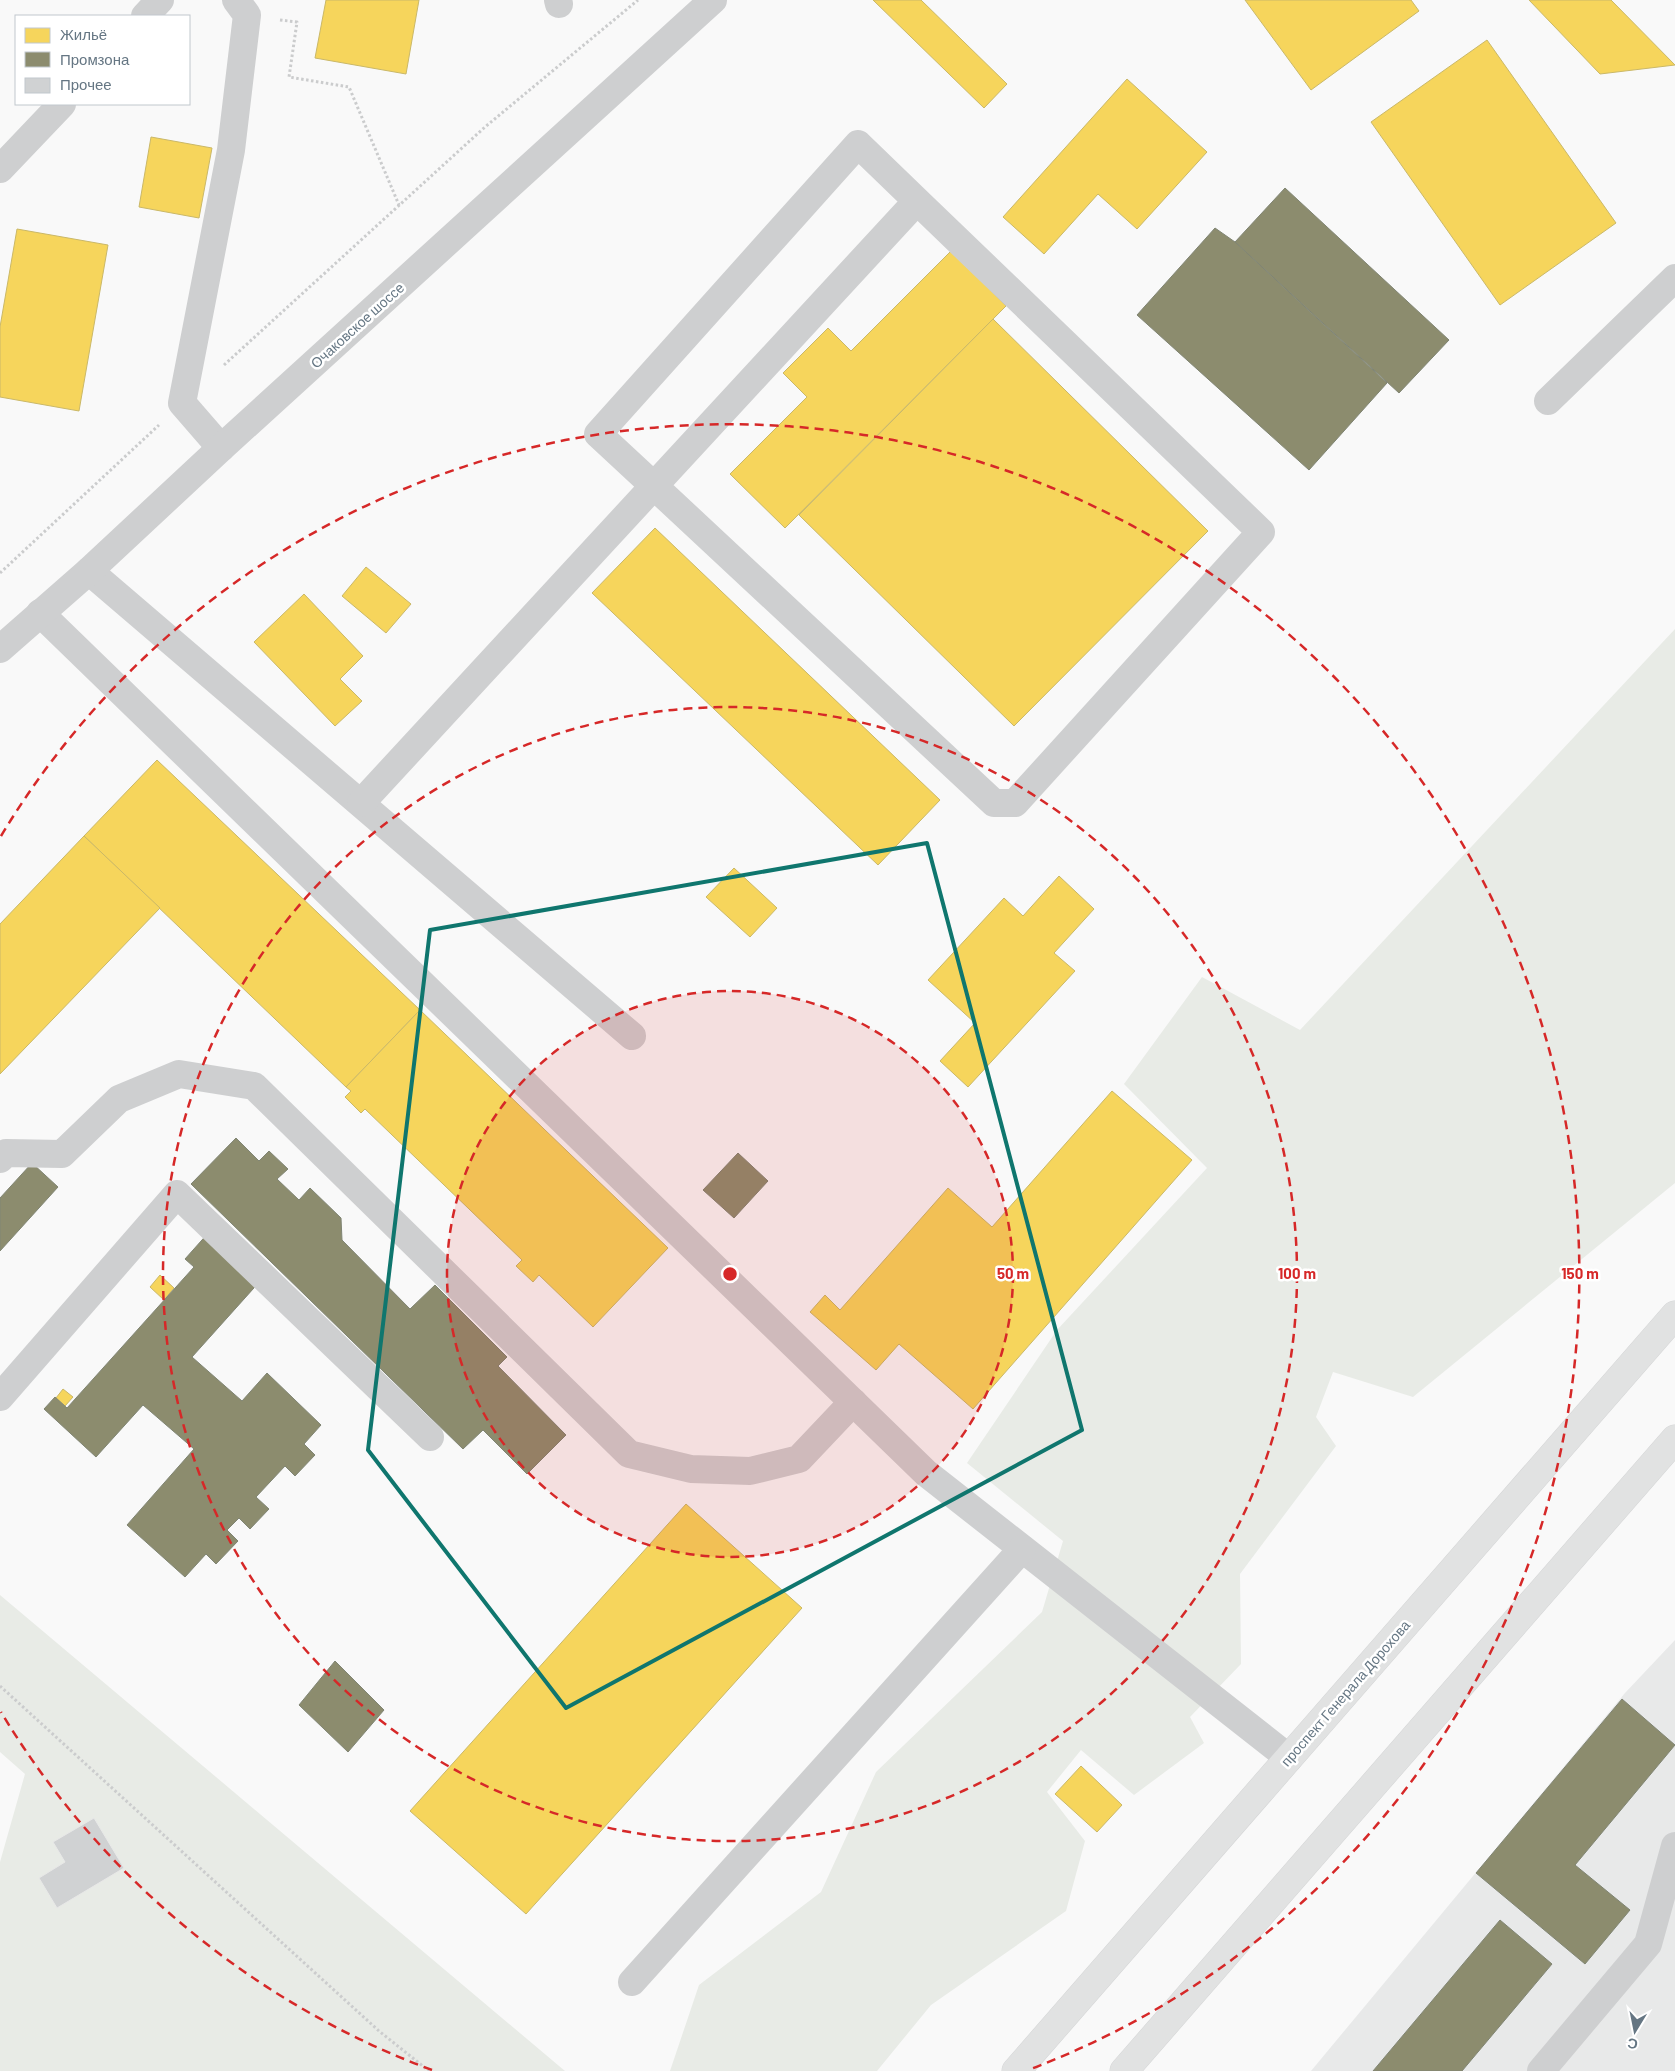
<svg xmlns="http://www.w3.org/2000/svg" width="1675" height="2071" font-family="Barlow,sans-serif">
  <rect width="100%" height="100%" fill="#f9f9f9"/>
  <path fill="#e8e9e9" d="M1675 1640V2071H1311L1625 1693Z"/>
  <g fill="#e8ebe6">
    <path d="M1675 629V1183L1413 1397 1333 1372 1316 1417 1336 1446 1240 1574 1241 1664 1190 1717 1204 1743 1134 1795 1081 1750 1047 1792 1085 1841 1066 1911 931 2005 877 2071H670L699 1985 821 1892 876 1772 1042 1612 1063 1541 967 1463 1057 1330 1207 1168 1124 1084 1202 977 1300 1030Z"/>
    <path d="M0 1595 565 2071H0V1862L25 1774 0 1752Z"/>
  </g>
  <g fill="#f6d55c" stroke="#cab868">
    <path d="M326 0H419L406 74 315 58Z"/>
    <path d="M873 0H921L1007 84 984 108Z"/>
    <path d="M1245 0H1411L1419 11 1311 90Z"/>
    <path d="M1529 0H1611L1675 65 1600 74Z"/>
    <path d="M1487 40 1616 223 1500 305 1371 122Z"/>
    <path d="M1127 79 1207 152 1137 229 1098 194 1044 254 1003 217Z"/>
    <path d="M151 137 212 148 199 218 139 207Z"/>
    <path d="M17 229 108 245 79 411 0 397V327Z"/>
    <path d="M951 251 1006 306 785 528 730 474 807 397 783 373 828 328 851 351Z"/>
    <path d="M993 319 1208 531 1014 726 799 515Z"/>
    <path d="M655 528 940 800 878 865 592 593Z"/>
    <path d="M366 567 411 604 386 633 342 596Z"/>
    <path d="M304 594 363 656 340 679 362 701 335 726 254 642Z"/>
    <path d="M157 760 420 1010 346 1087 84 836Z"/>
    <path d="M84 836 160 908 0 1074V924Z"/>
    <path d="M734 868 777 908 750 937 706 897Z"/>
    <path d="M1059 876 1094 909 1054 953 1075 971 968 1087 940 1061 975 1023 928 980 1004 898 1023 916Z"/>
    <path d="M420 1010 668 1248 593 1327 539 1275 533 1282 516 1266 522 1260 365 1109 361 1113 345 1097 351 1091 346 1087Z"/>
    <path d="M1112 1091 1192 1160 973 1409 899 1344 876 1370 810 1312 825 1295 840 1310 948 1188 992 1227Z"/>
    <path d="M160 1275 174 1288 164 1300 150 1287Z"/>
    <path d="M63 1389 73 1397 65 1406 56 1398Z"/>
    <path d="M686 1504 802 1608 526 1914 410 1811Z"/>
    <path d="M1081 1766 1122 1805 1097 1832 1055 1794Z"/>
  </g>
  <g fill="#8c8c6e" stroke="#808574">
    <path d="M1285 188 1449 340 1399 393 1235 242Z"/>
    <path d="M1215 228 1235 242 1387 383 1309 470 1137 315Z"/>
    <path d="M236 1138 259 1161 269 1151 288 1169 277 1179 299 1200 310 1188 341 1218 342 1240 410 1309 435 1285 507 1357 498 1366 566 1435 527 1474 483 1430 463 1449 191 1184Z"/>
    <path d="M738 1153 768 1181 734 1218 703 1190Z"/>
    <path d="M32 1163 58 1187 0 1251V1198Z"/>
    <path d="M210 1231 262 1279 192 1357 242 1401 267 1373 321 1425 304 1444 315 1455 295 1476 285 1466 256 1497 269 1509 250 1529 239 1518 227 1530 238 1541 216 1564 206 1554 185 1577 127 1525 194 1449 143 1405 96 1457 44 1409 55 1397 67 1408 194 1267 185 1259Z"/>
    <path d="M335 1661 384 1710 348 1752 299 1705Z"/>
    <path d="M1622 1699 1675 1745 1575 1865 1630 1910 1585 1964 1476 1873Z"/>
    <path d="M1500 1920 1552 1964 1462 2071H1373Z"/>
  </g>
  <path fill="#d0d2d3" stroke="#e8e8e8" d="M94 1818 124 1868 57 1908 39 1878 65 1862 53 1842Z"/>
  <g fill="none" stroke-linecap="round" stroke-linejoin="round">
    <defs>
      <g id="major">
        <path d="M1016 2071 1675 1315"/>
        <path d="M1124 2071 1675 1439"/>
      </g>
    </defs>
    <use href="#major" stroke="#d5d6d7" stroke-width="29"/>
    <g stroke="#cbcccd" stroke-width="3" stroke-dasharray="2.5 2.5" stroke-linecap="butt">
      <path d="M280 20 297 22 289 77 349 87 399 205"/>
      <path d="M224 365 485 127 638 0"/>
      <path d="M0 573 159 425"/>
      <path d="M0 1686 379 2031 429 2071"/>
    </g>
    <g stroke="#cecfd0" stroke-width="28">
      <path d="M558 0 559 4"/>
      <path d="M145 16 160 0"/>
      <path d="M0 169 62 104"/>
      <path d="M1548 401 1675 278"/>
      <path d="M221 448 182 403 231 150 247 15 236 0"/>
      <path d="M89 571 632 1036"/>
      <path d="M40 613 926 1473 1289 1758"/>
      <path d="M0 649 89 571 221 448 713 0"/>
      <path d="M361 803C547 603 732 402 917 201L1261 532 1015 803H994L654 486 598 434 858 144 917 201"/>
      <path d="M0 1159 6 1153 62 1154 119 1099 179 1074 254 1086 629 1454 691 1469 750 1471 799 1459 853 1402"/>
      <path d="M0 1397 177 1194 430 1437"/>
      <path d="M632 1982 1022 1549"/>
      <path d="M1541 2071 1648 1944 1675 1846"/>
    </g>
    <use href="#major" stroke="#e1e2e2" stroke-width="28"/>
  </g>
  <path fill="none" stroke="#0f766e" stroke-width="4" stroke-linejoin="round" d="M927 843 1082 1430 566 1708 368 1450 430 930Z"/>
  <circle cx="730" cy="1274" r="283" fill="#d62828" fill-opacity=".12"/>
  <g fill="none" stroke="#d62828" stroke-width="2.5" stroke-dasharray="9 6">
    <circle cx="730" cy="1274" r="283"/>
    <circle cx="730" cy="1274" r="567"/>
    <path d="M432 2070A850 850 0 0 1 1 1712M1 836A850 850 0 1 1 1028 2070"/>
  </g>
  <g text-anchor="middle" dominant-baseline="central" stroke-width="5" stroke-linejoin="round" paint-order="stroke">
    <g font-size="14" fill="#657683" stroke="#fff">
      <text transform="translate(357 325) rotate(-42)">Очаковское шоссе</text>
      <text transform="translate(1345 1693) rotate(-49)">проспект Генерала Дорохова</text>
    </g>
  </g>
  <circle cx="730" cy="1274" r="8" fill="#d62828" stroke="#fff" stroke-width="2.5"/>
  <g font-size="15" text-anchor="middle" font-weight="bold" fill="#d62828" stroke="#fff" stroke-width="5" stroke-linejoin="round" paint-order="stroke">
    <text x="1013" y="1279">50 m</text>
    <text x="1297" y="1279">100 m</text>
    <text x="1580" y="1279">150 m</text>
  </g>
  <rect x="15" y="15" width="175" height="90" fill="#ffffff" stroke="#c1c8cd"/>
  <rect x="25" y="28" width="25" height="15" fill="#f6d55c" stroke="#c1c8cd"/>
  <text x="60" y="40" font-size="15" fill="#657683">Жильё</text>
  <rect x="25" y="52" width="25" height="15" fill="#8c8c6e" stroke="#c1c8cd"/>
  <text x="60" y="65" font-size="15" fill="#657683">Промзона</text>
  <rect x="25" y="78" width="25" height="15" fill="#d0d2d3" stroke="#c1c8cd"/>
  <text x="60" y="90" font-size="15" fill="#657683">Прочее</text>
  <g transform="translate(1635 2031) rotate(190)" stroke="#ffffff" stroke-width="4" paint-order="stroke">
  <path d="M0-4L9 19L0 12L-9 19Z" fill="#657683"/>
  <text y="-8" font-size="14" font-weight="bold" text-anchor="middle" fill="#657683">С</text>
  </g>
</svg>
